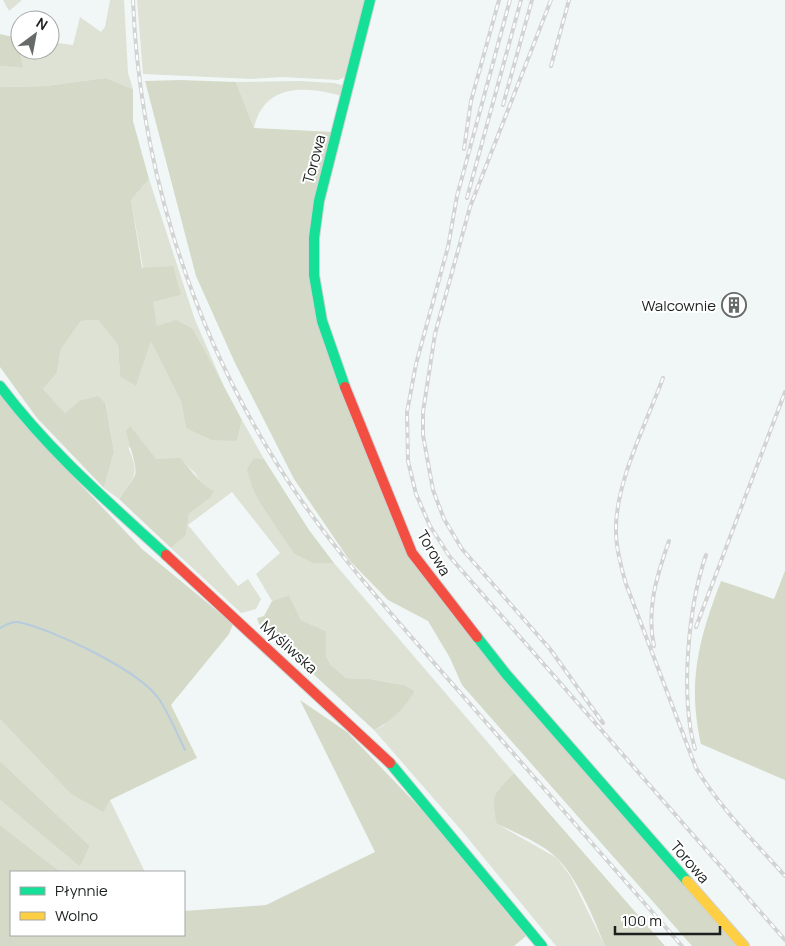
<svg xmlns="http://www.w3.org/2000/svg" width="785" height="946" font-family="Manrope,sans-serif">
  <rect width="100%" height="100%" fill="#f1f7f6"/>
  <g fill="#dde2d5">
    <path d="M3 0H22L9 11Z"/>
    <path d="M110 0H124L128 73 133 89 106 78 45 86 0 87V66L22 68 17 38H20V50H50V42L73 45 80 17 101 32 105 27Z"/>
    <path d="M137 0H366L349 70 345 77 338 80 282 77 252 79 143 74Z"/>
    <path d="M300 81 334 83 345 86 342 96C306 86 264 83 254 128L236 82Z"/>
    <path d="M149 179 195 320 229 398 193 329 157 326 152 302 181 295 143 268 131 200Z"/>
    <path d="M98 320 118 345 120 377 136 386 151 340 181 402 186 428 237 441 242 420 264 459 254 458 252 487 294 554 312 563H334L514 773 498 790 497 824 557 858 571 877 605 946H556L462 831 374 730 383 726 415 691 404 685 370 679 346 678 331 665 326 656V631L301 620 289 595 272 601 256 574 280 553 232 492 188 525 238 586 248 579 261 599 256 609 241 613 171 548 186 535 189 514 210 498 195 473 180 459H156L128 447C140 475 135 475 119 499L104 488 114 452 106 403 79 401 65 413 43 389 57 373 61 349 81 321Z"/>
    <path d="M0 719 70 793 110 800 145 872H61L0 825V800L80 867 90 846 0 761Z"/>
  </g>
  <g fill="#d4dac7">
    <path d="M0 34 17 38 23 68 0 66Z"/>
    <path d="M106 78 133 89V121L149 179 131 200 142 268 173 266 181 295 153 302 157 326 176 320 193 329 242 420 237 441 212 440 186 428 181 402 151 341 136 386 120 377 118 345 98 320 81 321 61 349 57 373 43 389 65 413 79 401 98 396 106 404 114 452 104 488 37 418 0 367V87L45 86Z"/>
    <path d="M179 80 236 82 254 128 333 132C325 167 314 203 310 238 307 267 312 295 319 323L420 571 504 678 739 946H692L462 685 450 658 428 621 388 600 350 561 294 479 235 363 196 276 145 81Z"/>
    <path d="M0 393 24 425 142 549 233 624 229 634 171 705 197 758 110 800 103 812 70 793 0 719Z"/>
    <path d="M130 426 156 459 180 458C190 468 202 487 214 491L210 498 189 514 186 535 171 548 119 499C124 491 131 483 135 475 138 467 128 442 126 431Z"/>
    <path d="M254 458 264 459 309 530 334 563H312L294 554 259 501 252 487 247 469Z"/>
    <path d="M785 571V780L701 744C687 683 699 638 721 581L774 599Z"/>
    <path d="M289 595 301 620 326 631V656L331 665 346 678 370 679 404 685 415 691C405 707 391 722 374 730L259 624 257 618 264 616 272 601Z"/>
    <path d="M300 700 347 732 422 810 526 936 514 946H0V825L61 872H11V935H184V911L266 905 375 852Z"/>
    <path d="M0 761 90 846 80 867 0 800Z"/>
    <path d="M514 773 665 946H605C594 919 578 879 557 858 543 844 515 832 497 824 490 794 494 794 514 773Z"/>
  </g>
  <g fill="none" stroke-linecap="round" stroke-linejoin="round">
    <path stroke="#b6cbdd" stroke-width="2" d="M0 628C6 625 11 621 18 622 52 629 139 670 159 699 169 714 177 733 185 750"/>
    <defs>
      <g id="fast">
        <path d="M0 386C49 451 106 500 166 555"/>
        <path d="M345 387 322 321 314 275V238L319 201 370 0"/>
        <path d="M477 637 506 674 687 881"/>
        <path d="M390 763 542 946"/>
      </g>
      <path id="slow" d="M687 881 744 946"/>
      <g id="jam">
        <path d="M345 387 412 553 477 637"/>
        <path d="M166 555 390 763"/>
      </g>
    </defs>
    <use href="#fast" stroke="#cfd3d3" stroke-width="12"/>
    <use href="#slow" stroke="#cfd3d3" stroke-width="12"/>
    <use href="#jam" stroke="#cfd3d3" stroke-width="12"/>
    <use href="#fast" stroke="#16e098" stroke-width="10"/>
    <use href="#slow" stroke="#ffcf43" stroke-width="10"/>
    <use href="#jam" stroke="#f24e42" stroke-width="10"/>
    <defs>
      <g id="rail">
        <path d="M133 0C139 156 187 315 268 449 320 537 389 611 456 688 531 774 607 860 682 946"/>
        <path d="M510 0 457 196 448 247 416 364 407 412 408 461 416 494 430 526 450 557 785 940"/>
        <path d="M551 0 470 207 435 334 423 412V435L433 490 444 519 462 549 550 649 603 723"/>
        <path d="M551 66 569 0"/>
        <path d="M503 105 532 0"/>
        <path d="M464 149 471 101 499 0"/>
        <path d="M467 198 521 0"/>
        <path d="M663 378C646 424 615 483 616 531 616 549 621 567 626 584L696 768C720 808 754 841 785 876"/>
        <path d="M696 627 785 392"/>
        <path d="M654 646C646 610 657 575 669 541"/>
        <path d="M695 749C680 697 688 607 706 555"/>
      </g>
    </defs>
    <use href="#rail" stroke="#d2d4d3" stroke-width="4"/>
    <use href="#rail" stroke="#fff" stroke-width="2" stroke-dasharray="5.5" stroke-linecap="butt"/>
  </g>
  <defs>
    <symbol id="building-ring" viewBox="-11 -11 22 22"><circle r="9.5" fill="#fff" stroke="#666b6a" stroke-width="1.5"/><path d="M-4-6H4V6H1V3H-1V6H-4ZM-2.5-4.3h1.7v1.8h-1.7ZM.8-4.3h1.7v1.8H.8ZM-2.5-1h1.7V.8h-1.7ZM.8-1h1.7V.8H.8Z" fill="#666b6a"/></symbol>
  </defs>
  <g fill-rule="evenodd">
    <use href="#building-ring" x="720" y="291" width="28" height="28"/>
  </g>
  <g text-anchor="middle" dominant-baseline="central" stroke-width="4" stroke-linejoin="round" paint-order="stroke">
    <g font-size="15" fill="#1b1f1e" stroke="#fff">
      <text transform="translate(314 159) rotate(-75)">Torowa</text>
      <text transform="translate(434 553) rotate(59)">Torowa</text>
      <text transform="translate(289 647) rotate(42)">Myśliwska</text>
      <text transform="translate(690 862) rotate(49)">Torowa</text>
    </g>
    <g font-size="15" fill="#1b1f1e" stroke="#fff" text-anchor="end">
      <text x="716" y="305">Walcownie</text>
    </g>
  </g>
  <rect x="10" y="871" width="175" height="65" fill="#ffffff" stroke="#a4a5a5"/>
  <rect x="20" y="887" width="25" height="8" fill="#16e098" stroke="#a4a5a5"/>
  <text x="55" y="896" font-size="15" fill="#1b1f1e">Płynnie</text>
  <rect x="20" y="912" width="25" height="8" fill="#ffcf43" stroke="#a4a5a5"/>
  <text x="55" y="921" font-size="15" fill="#1b1f1e">Wolno</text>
  <g transform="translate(35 35) rotate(32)"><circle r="24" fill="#ffffff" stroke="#a4a5a5"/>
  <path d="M0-4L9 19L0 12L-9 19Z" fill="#666b6a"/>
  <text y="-8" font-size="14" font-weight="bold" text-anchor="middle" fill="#1b1f1e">N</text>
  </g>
  <path d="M615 926v8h105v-8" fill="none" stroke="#1b1f1e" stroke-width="2.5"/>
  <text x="622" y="926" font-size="15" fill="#1b1f1e" stroke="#ffffff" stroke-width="4" paint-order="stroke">100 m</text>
</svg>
